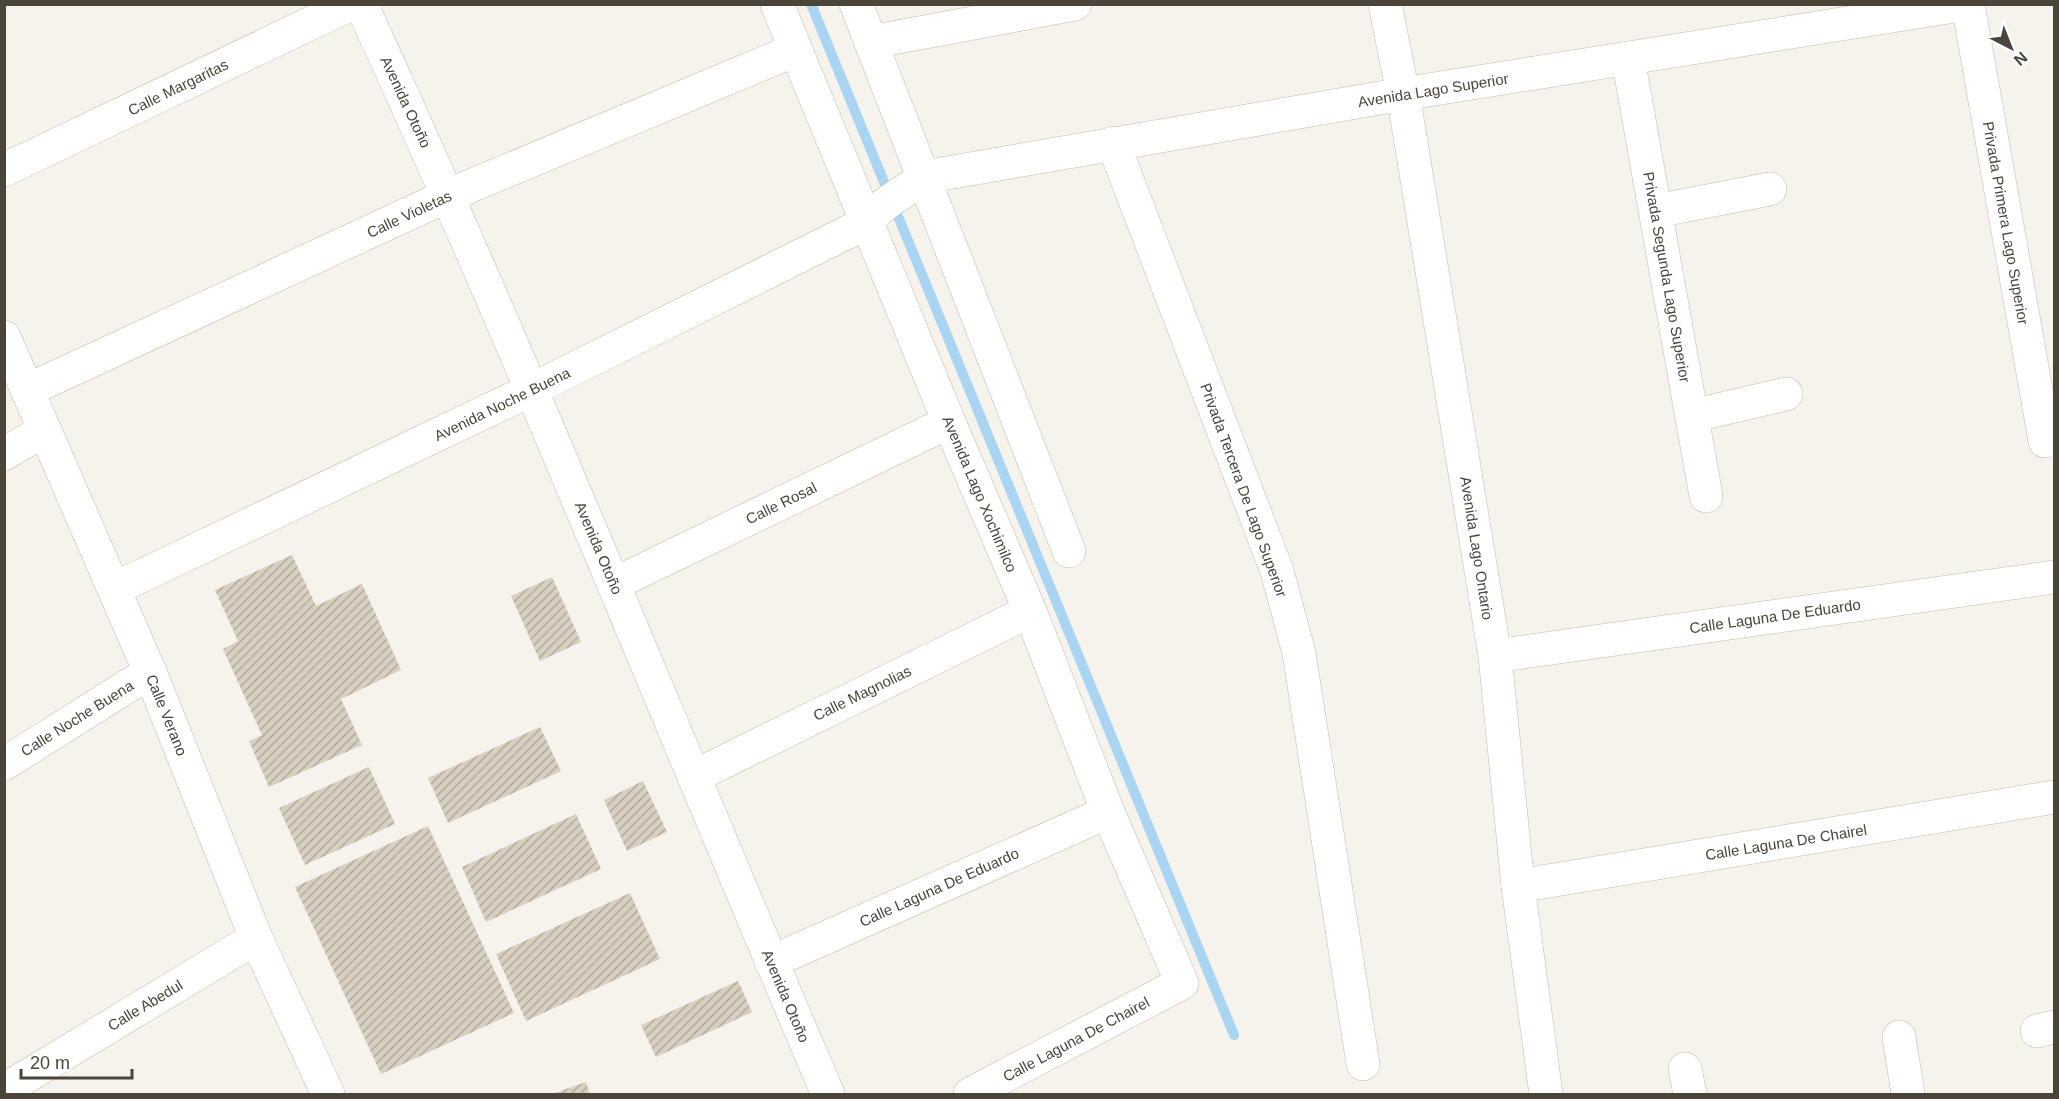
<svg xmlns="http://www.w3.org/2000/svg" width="2059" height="1099" font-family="Helvetica,sans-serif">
  <defs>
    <pattern id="building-hatch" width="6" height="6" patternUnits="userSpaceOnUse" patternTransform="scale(1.5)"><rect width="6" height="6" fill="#d8cfc1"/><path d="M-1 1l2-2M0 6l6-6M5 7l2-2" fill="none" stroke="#b1aa9e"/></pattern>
  </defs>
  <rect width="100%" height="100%" fill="#f6f3ec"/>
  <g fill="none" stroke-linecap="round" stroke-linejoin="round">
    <path stroke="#a9d4f2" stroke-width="10" d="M811 4 1234 1035"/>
  </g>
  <g fill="url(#building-hatch)">
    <path d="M292 555 316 606 362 584 401 670 341 699 362 745 269 787 249 741 262 735 223 649 238 641 215 590Z"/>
    <path d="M552 577 581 642 540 661 511 596Z"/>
    <path d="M540 727 561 771 448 823 428 778Z"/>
    <path d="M369 767 395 824 305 865 279 808Z"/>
    <path d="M643 781 667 832 627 851 604 800Z"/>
    <path d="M576 814 601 869 486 922 462 867Z"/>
    <path d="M428 826 514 1013 381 1074 295 887Z"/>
    <path d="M630 893 660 959 526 1021 496 954Z"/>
    <path d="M738 981 752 1012 656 1057 641 1025Z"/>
    <path d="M586 1082 590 1094H552Z"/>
  </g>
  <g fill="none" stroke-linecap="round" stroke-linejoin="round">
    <defs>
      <g id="street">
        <path d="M361 4C527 364 672 731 828 1094"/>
        <path d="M777 4 949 422 1030 611 1108 812 1182 983 970 1094"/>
        <path d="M856 4 1069 551"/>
        <path d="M1385 4 1403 94 1495 656 1518 886 1546 1094"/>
        <path d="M1968 4 2045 441"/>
        <path d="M871 42 1075 4"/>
        <path d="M1628 58 1706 496"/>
        <path d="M1113 143 1277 571 1299 653 1363 1064"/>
        <path d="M4 170 351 4"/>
        <path d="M1656 211 1770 189"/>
        <path d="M4 337 150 672 256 938 328 1094"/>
        <path d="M28 390 449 195 795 50"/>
        <path d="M1692 416 1786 394"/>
        <path d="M4 454 45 430"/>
        <path d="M614 584 949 422"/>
        <path d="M114 589 533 389 866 223C884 200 902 195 924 177L1403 94 1967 4"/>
        <path d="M1495 656 2054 577"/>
        <path d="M4 764 150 672"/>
        <path d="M695 776 1030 611"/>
        <path d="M1518 886 2054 797"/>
        <path d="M771 962 1108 812"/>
        <path d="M2037 1031 2054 1027"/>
        <path d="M1899 1037 1908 1094"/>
        <path d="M1685 1069 1690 1094"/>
        <path d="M4 1090 256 938"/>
      </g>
    </defs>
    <use href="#street" stroke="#c2bbae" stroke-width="34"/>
    <use href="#street" stroke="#fff" stroke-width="33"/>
  </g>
  <g text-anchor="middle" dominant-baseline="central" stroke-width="5" stroke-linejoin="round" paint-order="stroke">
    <g font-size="15" fill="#4b4439" stroke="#fff">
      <text transform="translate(178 87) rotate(-26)">Calle Margaritas</text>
      <text transform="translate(1433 90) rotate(-9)">Avenida Lago Superior</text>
      <text transform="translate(406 102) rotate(65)">Avenida Otoño</text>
      <text transform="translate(409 214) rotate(-25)">Calle Violetas</text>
      <text transform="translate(2006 223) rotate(80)">Privada Primera Lago Superior</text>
      <text transform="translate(1667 277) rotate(80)">Privada Segunda Lago Superior</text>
      <text transform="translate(502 404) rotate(-26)">Avenida Noche Buena</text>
      <text transform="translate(1244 490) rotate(70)">Privada Tercera De Lago Superior</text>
      <text transform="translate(980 494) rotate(67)">Avenida Lago Xochimilco</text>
      <text transform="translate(781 503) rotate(-26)">Calle Rosal</text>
      <text transform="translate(599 548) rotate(67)">Avenida Otoño</text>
      <text transform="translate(1477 548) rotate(81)">Avenida Lago Ontario</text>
      <text transform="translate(1775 616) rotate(-8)">Calle Laguna De Eduardo</text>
      <text transform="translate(862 693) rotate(-26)">Calle Magnolias</text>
      <text transform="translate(167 715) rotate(68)">Calle Verano</text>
      <text transform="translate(77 718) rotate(-32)">Calle Noche Buena</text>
      <text transform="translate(1786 842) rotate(-9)">Calle Laguna De Chairel</text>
      <text transform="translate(939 887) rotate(-24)">Calle Laguna De Eduardo</text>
      <text transform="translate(786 996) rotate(67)">Avenida Otoño</text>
      <text transform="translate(145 1005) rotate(-31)">Calle Abedul</text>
      <text transform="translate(1076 1039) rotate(-28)">Calle Laguna De Chairel</text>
    </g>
  </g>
  <rect width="2059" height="1099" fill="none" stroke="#4b4439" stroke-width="12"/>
  <g transform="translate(2011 48) rotate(138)" stroke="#ffffff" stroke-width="4.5" paint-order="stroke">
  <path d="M0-4.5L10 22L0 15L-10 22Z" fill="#4b4439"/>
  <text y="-9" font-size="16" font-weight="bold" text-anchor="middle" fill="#4b4439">N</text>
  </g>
  <path d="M21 1069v9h111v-9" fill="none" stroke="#4b4439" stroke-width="3"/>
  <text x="30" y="1069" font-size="18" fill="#4b4439" stroke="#ffffff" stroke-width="4.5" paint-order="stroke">20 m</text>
</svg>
